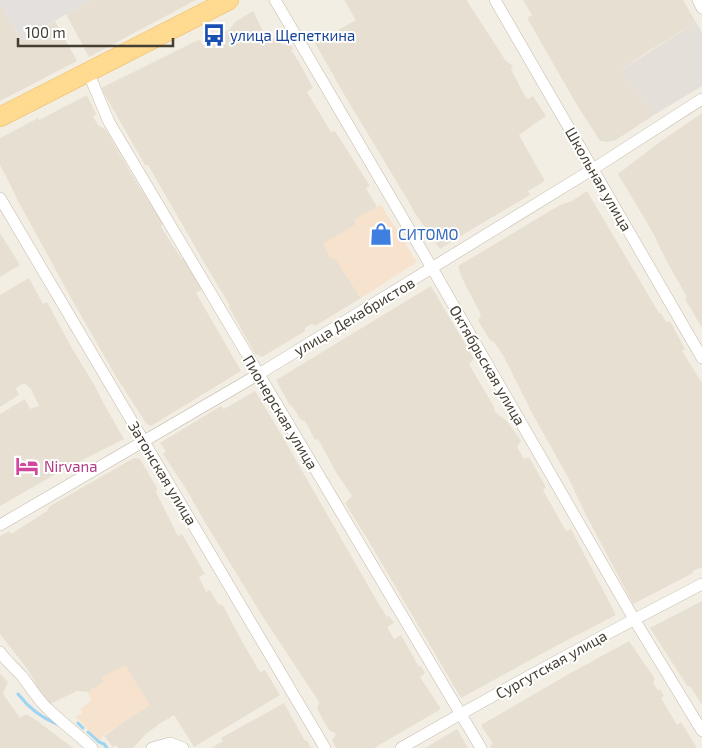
<svg xmlns="http://www.w3.org/2000/svg" width="702" height="748" font-family="'Exo 2',sans-serif">
  <rect width="100%" height="100%" fill="#f3eee4"/>
  <g fill="#e7e0d2">
    <path d="M92 0H196L89 57 66 14Z"/>
    <path d="M344 0H468L467 1 506 61 511 64 513 68 511 69 525 96 528 99 533 96 546 116 519 135 545 181 528 191 530 195 474 228 440 249 414 212 407 199 342 91 315 43 356 20Z"/>
    <path d="M523 0H683L696 22 646 53 620 71 626 80 644 100 654 115 616 140 607 142 600 141 574 100 527 18 532 15Z"/>
    <path d="M0 4 22 41 55 21 77 61 0 101Z"/>
    <path d="M253 11 268 41 277 36 283 45 289 42 293 49 291 50 299 62 313 88 307 92 331 132 335 131 370 186 366 188 377 207 355 220 356 224 332 258 334 257 361 298 315 326 311 324 305 328V331L262 357 255 354 229 307 230 306 205 264 148 165H145L101 88 196 41 200 40 203 45 230 29 235 22Z"/>
    <path d="M87 95 96 114 93 117 98 125 106 130 135 180 163 223 161 227 182 259 184 258 202 289 196 293 241 371 151 426 146 423 117 378 76 307 18 201 7 178 0 165V138L38 118 39 120Z"/>
    <path d="M702 113V328L685 299 687 297 667 262 653 233 618 174 657 144Z"/>
    <path d="M587 191 659 313H661L666 322 670 321 685 349 682 351 702 383V567L693 571V573L633 604 586 515 569 479 533 415 503 355 494 342 490 340 478 321 481 315 462 278 458 266 560 205 572 201Z"/>
    <path d="M0 233 20 265 0 277Z"/>
    <path d="M29 278 43 304 47 302 73 350 95 386 105 406 124 439 61 471 0 506V414L25 399 30 409 39 406 31 389 24 383 16 388 19 395 0 407V295Z"/>
    <path d="M431 286 474 359 469 364 494 407 495 412 507 421 521 441 517 447 524 459 529 457 546 487 543 490 566 531 571 529 616 615 554 647 461 698 368 540 345 503 352 496 337 474 318 439 315 440 305 421 301 420 292 406 289 404 276 380Z"/>
    <path d="M255 391 281 434 377 601 387 617 389 616 394 623 387 627 394 639 401 635 419 667 421 666 425 673 420 677 441 709 374 748H336L332 740 336 734 329 730 317 709 319 702 261 614 206 524 186 489 163 454 166 451 160 443 221 406 224 409Z"/>
    <path d="M134 458 140 459 157 488 156 492 178 536 182 534 205 574 199 577 206 592 210 590 219 605 222 604 243 643 260 672 265 670 280 695 194 747 174 715 159 724 145 735 133 748H119L115 745 113 747 104 736 149 704 102 678 105 682 88 692 77 691 50 704 43 697 28 670 0 634V536L9 531 11 534 47 511 50 506Z"/>
    <path d="M702 601V705L690 686 688 687 650 628Z"/>
    <path d="M629 641 655 679 653 682 658 691 660 689 664 696 661 698 677 725 681 722 697 748H491L490 746 493 744 481 725 567 675Z"/>
    <path d="M0 674 8 682 3 694 20 718 26 714 36 720 73 748H0Z"/>
    <path d="M284 703 305 741 307 740 311 748H211L223 741 221 738Z"/>
    <path d="M457 729 468 748H425Z"/>
  </g>
  <g fill="#f7e3cd">
    <path d="M381 205 417 262 361 298 334 257 331 259 323 244 356 224 354 220Z"/>
    <path d="M125 665 150 705 104 735 99 741 76 717 82 713 80 709 91 701 88 692 104 682 101 678Z"/>
  </g>
  <path fill="#e5dfd9" d="M696 22 702 33V86L654 115 644 100 626 80 620 71Z"/>
  <path fill="#e3e0dd" d="M0 0H92L66 14 22 41 0 4Z"/>
  <g fill="none" stroke-linecap="round" stroke-linejoin="round">
    <g stroke="#9cd4f4" stroke-width="3">
      <path d="M18 694C28 707 42 718 57 724"/>
      <path d="M78 723 83 728"/>
      <path d="M88 732 99 742 104 744 107 748"/>
    </g>
    <defs>
      <g id="street">
        <path d="M275 0 432 268 634 619 702 731"/>
        <path d="M495 0 702 358"/>
        <path d="M698 0 702 8"/>
        <path d="M88 72 109 122 481 748"/>
        <path d="M0 198 325 748"/>
        <path d="M0 525 259 374 593 169 702 99"/>
        <path d="M0 652C6 661 14 667 21 675 30 686 37 699 48 709 62 723 78 734 92 748"/>
        <path d="M152 748 170 743 183 748"/>
        <path d="M401 748C500 691 601 636 702 584"/>
      </g>
      <path id="primary" d="M0 117 229 0"/>
    </defs>
    <use href="#street" stroke="#c2b8a9" stroke-width="12"/>
    <use href="#primary" stroke="#eab95b" stroke-width="20"/>
    <use href="#street" stroke="#fff" stroke-width="11"/>
    <use href="#primary" stroke="#ffdb91" stroke-width="19"/>
  </g>
  <defs>
    <symbol id="bus-bare" viewBox="-9 -9 18 18"><path d="M-5-6H5V4H4V6H2V4H-2V6H-4V4H-5ZM-3.5-4V0h7V-4ZM-3.5 1.2v1.5H-2V1.2ZM2 1.2v1.5H3.5V1.2Z" fill="#1a4fb4" stroke="#fff" stroke-width="2.5" paint-order="stroke"/></symbol>
    <symbol id="shop-bare" viewBox="-9 -9 18 18"><path d="M-5-2.5h2.3a2.7 3.5 0 0 1 5.4 0H5L5.5 6h-11ZM-1.5-2.5h3a1.5 2.3 0 0 0-3 0Z" fill="#3f7fe0" stroke="#fff" stroke-width="2.5" paint-order="stroke"/></symbol>
    <symbol id="hotel-bare" viewBox="-9 -9 18 18"><path d="M-6-4.5h1.5V1H6V5H4.5V3h-9V5H-6ZM-4 0a1.8 1.8 0 1 1 3.6 0ZM.5 0V-2.5h3Q6-2.5 6 0Z" fill="#d1479c" stroke="#fff" stroke-width="2.5" paint-order="stroke"/></symbol>
  </defs>
  <g fill-rule="evenodd">
    <use href="#bus-bare" x="198" y="19" width="32" height="32"/>
    <use href="#shop-bare" x="365" y="218" width="32" height="32"/>
    <use href="#hotel-bare" x="11" y="450" width="32" height="32"/>
  </g>
  <g text-anchor="middle" dominant-baseline="central" stroke-width="4" stroke-linejoin="round" paint-order="stroke">
    <g font-size="15" fill="#164399" stroke="#fff" text-anchor="start">
      <text x="230" y="35">улица Щепеткина</text>
    </g>
    <g font-size="15" fill="#453e33" stroke="#fff">
      <text transform="translate(599 179) rotate(60)">Школьная улица</text>
      <text transform="translate(354 316) rotate(-31)">улица Декабристов</text>
      <text transform="translate(488 365) rotate(60)">Октябрьская улица</text>
      <text transform="translate(281 412) rotate(59)">Пионерская улица</text>
      <text transform="translate(163 473) rotate(59)">Затонская улица</text>
      <text transform="translate(551 664) rotate(-29)">Сургутская улица</text>
    </g>
    <g font-size="15" fill="#366cbe" stroke="#fff" text-anchor="start">
      <text x="398" y="234">СИТОМО</text>
    </g>
    <g font-size="15" fill="#b23c85" stroke="#fff" text-anchor="start">
      <text x="44" y="466">Nirvana</text>
    </g>
  </g>
  <path d="M18 38v8h155v-8" fill="none" stroke="#453e33" stroke-width="2.5"/>
  <text x="25" y="38" font-size="15" fill="#453e33" stroke="#ffffff" stroke-width="4" paint-order="stroke">100 m</text>
</svg>
